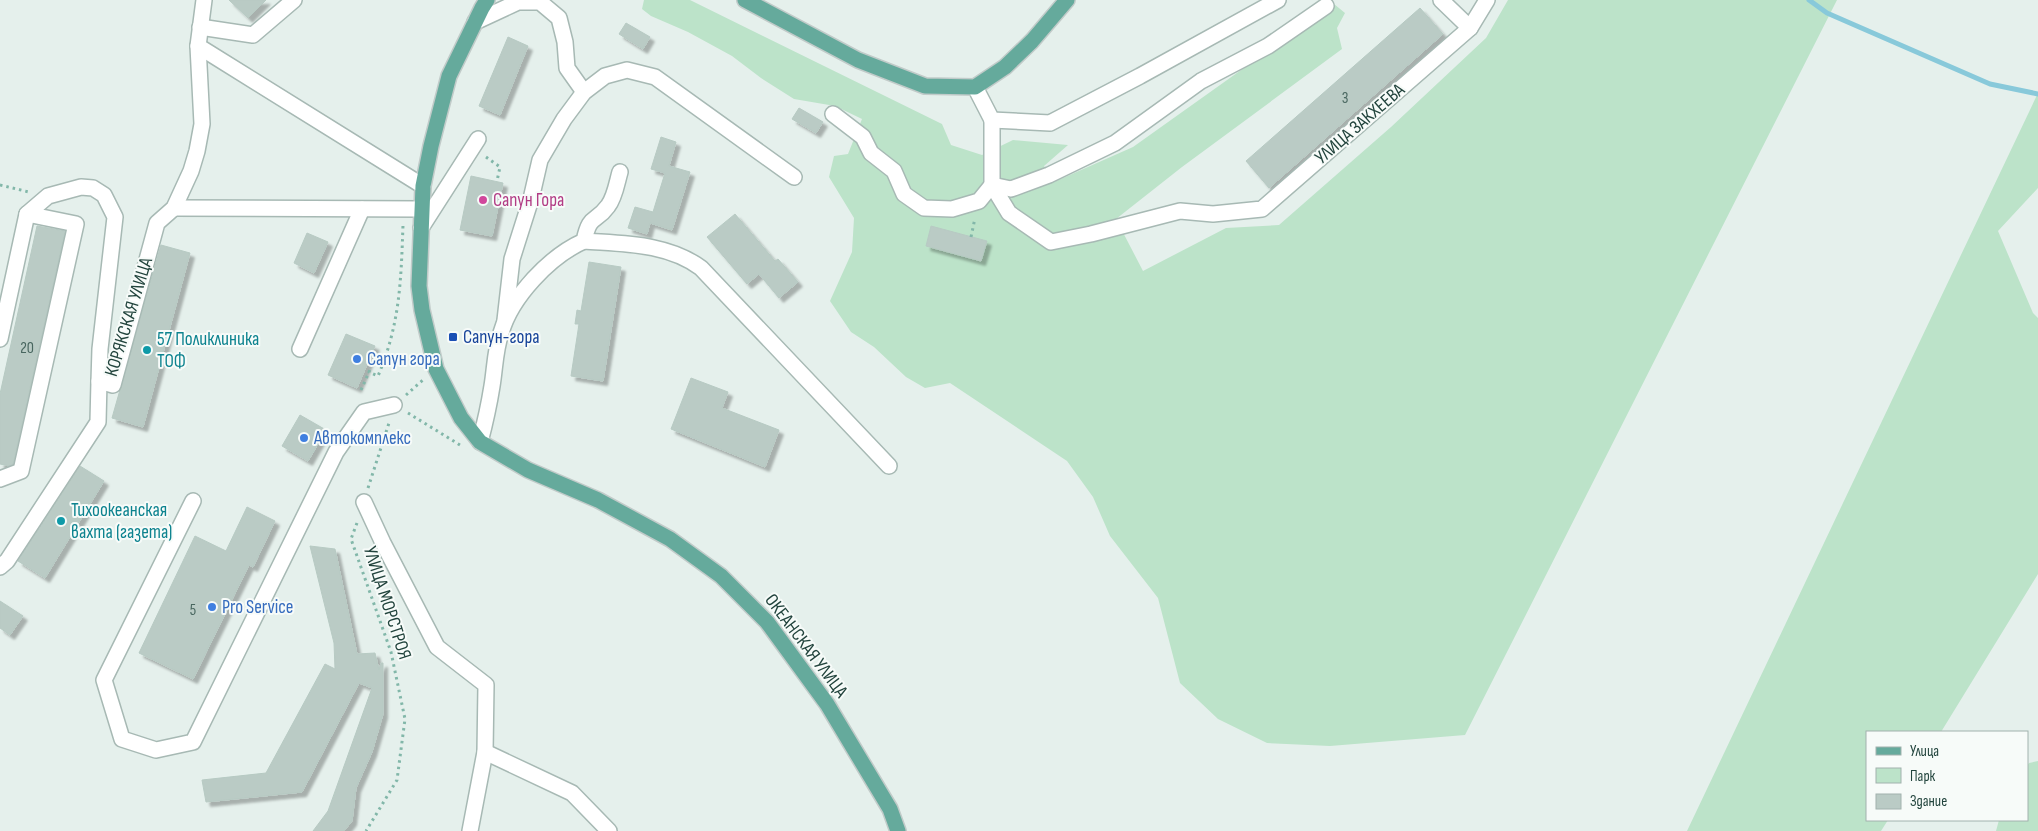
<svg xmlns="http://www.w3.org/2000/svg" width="2038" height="831" font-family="'Sofia Sans Condensed',sans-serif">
  <defs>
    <filter id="shadow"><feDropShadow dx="4.5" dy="4.5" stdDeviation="1" flood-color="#0004"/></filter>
  </defs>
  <rect width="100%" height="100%" fill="#e5f0ec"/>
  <g fill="#bce3c9">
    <path d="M644 0H690L942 124 951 145 982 155 1013 140 1068 145 1044 166 1054 182 1133 147 1334 4 1345 13 1337 28 1342 49 1182 167 1116 219 1143 271 1226 228 1279 225 1391 127 1486 38 1508 0H1837L1465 735 1330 746 1267 743 1218 719 1180 683 1158 598 1110 536 1093 497 1067 461 950 383 925 388 906 377 874 347 851 332 830 301 852 252 854 218 829 177 834 156 848 154 862 119 835 106 794 99 761 78 732 56 688 32 651 16 642 9Z"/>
    <path d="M2038 93V188L1998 231 2033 313 2038 318V574L1941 732H1867V820H1888L1881 831H1687Z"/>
    <path d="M2038 761V831H1996L1999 820H2027V766L2029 763Z"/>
  </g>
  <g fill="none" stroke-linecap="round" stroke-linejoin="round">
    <path stroke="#88c9da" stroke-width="5" d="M1809 0 1827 13 1990 84 2038 94"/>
  </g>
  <g fill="#bacbc5" stroke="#b7cac3" filter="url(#shadow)">
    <path d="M229 0H266L248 18Z"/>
    <path d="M1420 8 1443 34 1269 188 1246 161Z"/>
    <path d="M626 23 650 37 643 49 619 34Z"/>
    <path d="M508 37 528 46 500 115 479 106Z"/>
    <path d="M799 108 823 122 816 133 792 119Z"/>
    <path d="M661 137 676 142 669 166 690 172 672 230 650 223 647 234 628 228 635 207 653 212 665 173 651 169Z"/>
    <path d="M471 176 503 183 492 236 460 230Z"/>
    <path d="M735 214 775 261 778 259 798 282 779 298 759 274 747 284 707 237Z"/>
    <path d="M37 226 65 231 13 464 9 466 0 464V394Z"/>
    <path d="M931 226 987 241 981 261 926 246Z"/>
    <path d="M307 233 328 242 314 273 294 263Z"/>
    <path d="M161 245 190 253 143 427 112 418Z"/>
    <path d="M589 262 621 267 603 381 571 376 579 324H575L577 310 581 311Z"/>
    <path d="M346 334 375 346 357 388 328 375Z"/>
    <path d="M691 378 728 392 722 408 779 430 765 467 671 429Z"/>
    <path d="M300 415 326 430 308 461 282 446Z"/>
    <path d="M80 466 104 481 45 578 18 561Z"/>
    <path d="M247 507 275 521 253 567 249 565 193 679 139 653 195 536 226 551Z"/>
    <path d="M310 546 335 549 357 654 375 653 379 670 381 663H383V714L372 752 356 788 352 821 344 831H313L328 811 372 688 359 683 302 792 206 802 202 780 266 773 325 664 335 669 334 643Z"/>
    <path d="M0 601 23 616 10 635 0 628Z"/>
  </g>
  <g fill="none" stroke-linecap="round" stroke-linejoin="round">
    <defs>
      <g id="minor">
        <path d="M1441 0 1470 28"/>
        <path d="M475 22 518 2H540L559 18 565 42 567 68 584 92"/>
        <path d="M200 27 253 35 294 0"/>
        <path d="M198 46 423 186"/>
        <path d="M975 87 992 120 1050 123 1140 76 1278 0"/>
        <path d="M833 114 863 137 871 153 894 171 904 194 924 208 952 209 979 201 992 185 1011 189 1049 175 1115 143 1201 81 1268 46 1326 6"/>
        <path d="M992 120V185L1009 213 1051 242 1091 234 1180 211 1213 214 1262 209 1470 28 1487 0"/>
        <path d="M174 208 421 209"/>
        <path d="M421 228 478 139"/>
        <path d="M584 241C624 244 667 243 701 268L889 466"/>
        <path d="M505 320 512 259 531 199 540 160 564 119 584 92 605 76 627 70 655 77 794 177"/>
        <path d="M0 339 27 214 48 196 81 187 93 188 104 195 115 217 100 349 99 381 113 385 157 223 174 208 191 171 197 151 202 124 198 46 204 0"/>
        <path d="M300 349 362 209"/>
        <path d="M480 442C485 423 489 405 492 386 495 368 495 350 501 333 511 297 550 256 584 241 590 213 595 224 608 206 615 197 617 182 620 172"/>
        <path d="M0 479 21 471 76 224 27 214"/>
        <path d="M193 501 104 680 122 739 156 750 193 742 336 452 364 412 394 405"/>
        <path d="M364 502 383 543 437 647 486 685 485 752 470 831"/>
        <path d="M0 567 7 561 98 422 99 381"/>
        <path d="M485 752 572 793 609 831"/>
      </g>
      <g id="major">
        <path d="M487 0 482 8 449 76 431 146 423 186 419 286 422 310 436 369 461 418 480 442 528 470 598 500 670 539 721 576 767 622 827 704 890 809 898 831"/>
        <path d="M745 0 858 60 925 86 975 87 1005 67 1032 41 1067 0"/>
      </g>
    </defs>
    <use href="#minor" stroke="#a7b9b4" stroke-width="18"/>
    <use href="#major" stroke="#c1cbc9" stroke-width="18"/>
    <g stroke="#82b7a9" stroke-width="3" stroke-dasharray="2.5 4" stroke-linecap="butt">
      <path d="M486 157 500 167 497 181"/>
      <path d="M0 185 29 192"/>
      <path d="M971 237 975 218"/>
      <path d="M372 364 369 372 378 376C400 324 401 281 403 225"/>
      <path d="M361 390 369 372"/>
      <path d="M406 395 424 379"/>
      <path d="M408 413 460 445"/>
      <path d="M368 488 389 423"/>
      <path d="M357 523 351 539 391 652 405 719 397 780 366 831"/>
    </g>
    <use href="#minor" stroke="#fff" stroke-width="15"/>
    <use href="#major" stroke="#65aa9c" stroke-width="15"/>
  </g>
  <circle fill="#d1479c" stroke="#f7fbf9" stroke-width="2" cx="483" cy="200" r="5"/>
  <rect fill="#1a4fb4" stroke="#f7fbf9" stroke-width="2" x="448" y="332" width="10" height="10" rx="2.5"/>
  <g fill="#0f9aa8" stroke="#f7fbf9" stroke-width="2">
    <circle cx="147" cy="350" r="5"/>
    <circle cx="61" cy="521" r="5"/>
  </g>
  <g fill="#3f7fe0" stroke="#f7fbf9" stroke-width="2">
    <circle cx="357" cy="359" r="5"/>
    <circle cx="304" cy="438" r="5"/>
    <circle cx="212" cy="607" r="5"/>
  </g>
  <g text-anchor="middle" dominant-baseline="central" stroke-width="4" stroke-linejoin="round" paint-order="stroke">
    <g font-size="16" fill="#48665f">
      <text x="1345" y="98">3</text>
      <text x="27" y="348">20</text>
      <text x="193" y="610">5</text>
    </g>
    <g font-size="19" fill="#22443d" stroke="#f7fbf9">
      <text transform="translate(1360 124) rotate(-41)">УЛИЦА ЗАКХЕЕВА</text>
      <text transform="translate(129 317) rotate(-73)">КОРЯКСКАЯ УЛИЦА</text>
      <text transform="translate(387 603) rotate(72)">УЛИЦА МОРСТРОЯ</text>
      <text transform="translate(806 646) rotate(53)">ОКЕАНСКАЯ УЛИЦА</text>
    </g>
    <g font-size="19" fill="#b23c85" stroke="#f7fbf9" text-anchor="start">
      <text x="493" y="200">Сапун Гора</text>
    </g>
    <g font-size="19" fill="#164399" stroke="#f7fbf9" text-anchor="start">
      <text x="463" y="337">Сапун-гора</text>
    </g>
    <g font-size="19" fill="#0d838f" stroke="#f7fbf9" text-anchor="start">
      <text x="157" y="339">57 Поликлиника<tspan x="157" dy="22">ТОФ</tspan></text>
      <text x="71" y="510">Тихоокеанская<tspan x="71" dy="22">вахта (газета)</tspan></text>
    </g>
    <g font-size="19" fill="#366cbe" stroke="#f7fbf9" text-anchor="start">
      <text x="367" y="359">Сапун гора</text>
      <text x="314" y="438">Автокомплекс</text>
      <text x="222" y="607">Pro Service</text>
    </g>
  </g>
  <rect x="1866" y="731" width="162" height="90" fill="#f7fbf9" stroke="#a2b2ae"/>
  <rect x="1876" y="747" width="25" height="8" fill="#65aa9c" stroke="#a2b2ae"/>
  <text x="1910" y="756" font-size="15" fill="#22443d">Улица</text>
  <rect x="1876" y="768" width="25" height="15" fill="#bce3c9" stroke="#a2b2ae"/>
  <text x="1910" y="781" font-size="15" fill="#22443d">Парк</text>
  <rect x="1876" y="794" width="25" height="15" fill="#bacbc5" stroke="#a2b2ae"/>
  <text x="1910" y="806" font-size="15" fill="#22443d">Здание</text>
</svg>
